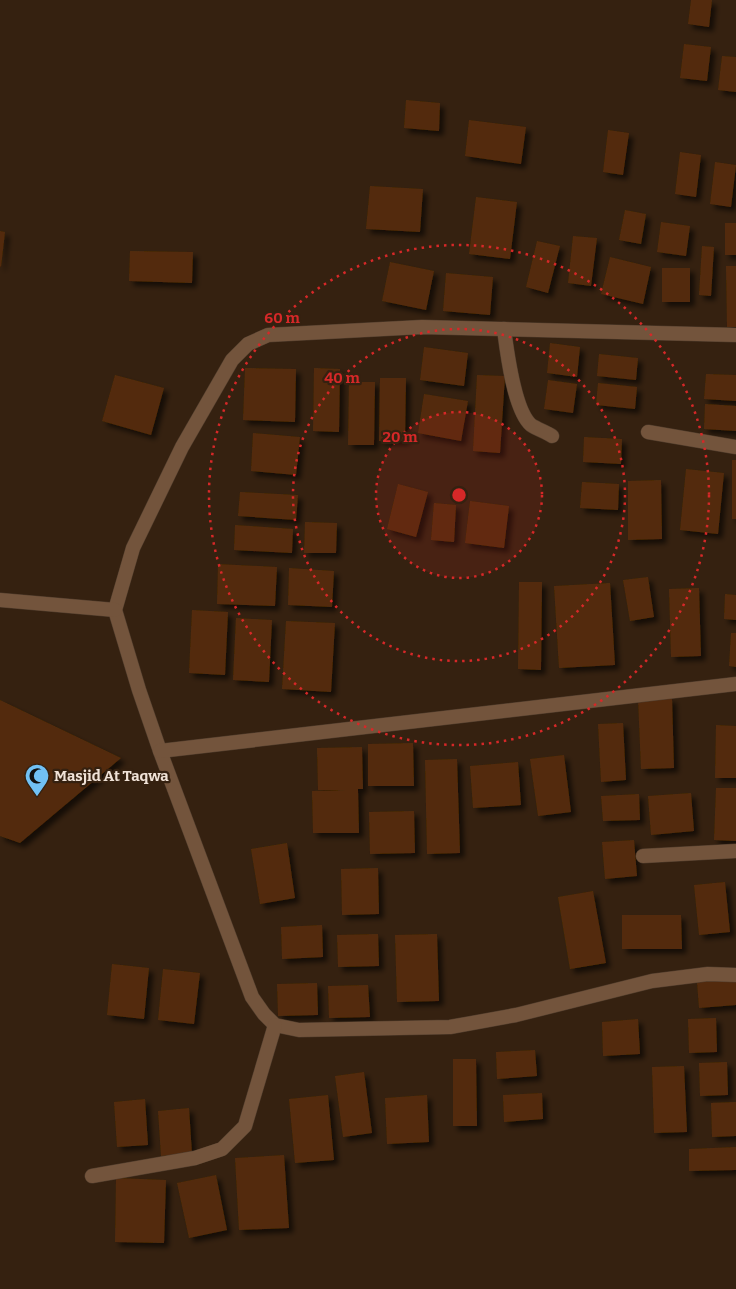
<svg xmlns="http://www.w3.org/2000/svg" width="736" height="1289" font-family="Bitter,serif">
  <defs>
    <filter id="shadow"><feDropShadow dx="4.5" dy="4.5" stdDeviation="2.5" flood-color="#0009"/></filter>
  </defs>
  <rect width="100%" height="100%" fill="#352110"/>
  <g fill="#522c09" filter="url(#shadow)">
    <path d="M691 0H712L709 27 688 24Z"/>
    <path d="M684 44 711 47 707 81 680 78Z"/>
    <path d="M722 56 736 57V92L718 90Z"/>
    <path d="M406 100 440 103 439 131 404 128Z"/>
    <path d="M469 120 526 127 521 164 465 156Z"/>
    <path d="M608 130 629 133 623 175 603 172Z"/>
    <path d="M680 152 701 155 696 197 675 194Z"/>
    <path d="M715 162 736 165 731 207 710 204Z"/>
    <path d="M370 186 423 189 420 232 366 229Z"/>
    <path d="M476 197 517 202 510 259 469 254Z"/>
    <path d="M625 210 646 214 641 244 619 240Z"/>
    <path d="M661 222 690 226 686 256 657 252Z"/>
    <rect x="725" y="223" width="11" height="32"/>
    <path d="M0 231 5 232 1 267 0 266Z"/>
    <path d="M573 236 597 238 591 286 568 283Z"/>
    <path d="M537 241 560 246 548 293 526 287Z"/>
    <path d="M702 246 714 247 711 296 699 295Z"/>
    <path d="M130 251 193 252 192 283 129 281Z"/>
    <path d="M610 257 651 267 643 304 601 294Z"/>
    <path d="M390 262 434 271 426 310 382 301Z"/>
    <path d="M726 266H736V327H727Z"/>
    <rect x="662" y="268" width="28" height="34"/>
    <path d="M446 273 493 277 490 315 443 311Z"/>
    <path d="M550 343 580 347 577 377 547 373Z"/>
    <path d="M424 347 468 353 464 386 420 380Z"/>
    <path d="M599 354 638 358 636 380 597 376Z"/>
    <path d="M245 368 296 369 295 422 243 420Z"/>
    <path d="M314 368 340 369 339 432 313 431Z"/>
    <path d="M706 374 736 375V401L704 399Z"/>
    <path d="M115 375 164 388 151 435 102 421Z"/>
    <path d="M477 375 505 376 500 453 473 451Z"/>
    <path d="M380 378H406L405 441H379Z"/>
    <path d="M548 380 577 384 573 413 544 409Z"/>
    <path d="M349 382H375L374 445H348Z"/>
    <path d="M598 383 637 387 635 409 596 405Z"/>
    <path d="M424 394 468 401 461 441 418 433Z"/>
    <path d="M705 404 736 406V431L704 429Z"/>
    <path d="M253 433 300 437 296 475 251 471Z"/>
    <path d="M584 437 622 439 621 464 583 462Z"/>
    <rect x="732" y="460" width="4" height="59"/>
    <path d="M686 469 724 473 718 534 680 530Z"/>
    <path d="M661 480 662 539 628 540V481Z"/>
    <path d="M582 482 619 484 618 510 580 508Z"/>
    <path d="M398 484 428 492 416 537 387 529Z"/>
    <path d="M240 492 298 495 296 520 238 516Z"/>
    <path d="M470 501 509 506 504 548 465 543Z"/>
    <path d="M434 503 456 505 454 542 431 540Z"/>
    <path d="M305 522 337 523 336 553H304Z"/>
    <path d="M235 525 293 529 292 553 234 550Z"/>
    <path d="M218 564 277 567 275 606 217 604Z"/>
    <path d="M289 568 334 571 332 607 288 605Z"/>
    <path d="M648 577 654 617 630 621 623 580Z"/>
    <path d="M519 582H542L541 670 518 669Z"/>
    <path d="M610 583 615 665 559 668 554 586Z"/>
    <path d="M699 588 701 656 671 657 669 589Z"/>
    <path d="M725 594 736 595V620L724 619Z"/>
    <path d="M192 610 228 612 225 675 189 673Z"/>
    <path d="M236 618 272 620 269 682 233 680Z"/>
    <path d="M286 621 335 623 331 692 282 689Z"/>
    <path d="M731 633H736V667L729 666Z"/>
    <path d="M672 698 674 768 641 769 638 699Z"/>
    <path d="M0 700 121 758 20 843 0 836Z"/>
    <path d="M623 723 626 780 601 782 598 724Z"/>
    <path d="M716 725 736 726V778H715Z"/>
    <path d="M413 743 414 786H368V744Z"/>
    <path d="M362 747 363 789H358L359 833H313L312 791 345 790H318L317 748Z"/>
    <path d="M564 755 571 812 538 816 530 759Z"/>
    <path d="M457 759 460 853 427 854 425 760Z"/>
    <path d="M518 762 521 805 473 808 470 766Z"/>
    <path d="M716 788H736V841L714 840Z"/>
    <path d="M691 793 694 831 651 835 648 796Z"/>
    <path d="M639 794 640 820 603 821 601 796Z"/>
    <path d="M414 811 415 853 370 854 369 812Z"/>
    <path d="M634 840 637 876 605 879 602 842Z"/>
    <path d="M287 843 295 898 260 904 251 849Z"/>
    <path d="M378 868 379 914 342 915 341 869Z"/>
    <path d="M725 882 730 932 699 935 694 885Z"/>
    <path d="M593 891 606 963 570 969 558 897Z"/>
    <path d="M622 915H681L682 949H622Z"/>
    <path d="M322 925 323 957 282 959 281 927Z"/>
    <path d="M378 934 379 966 338 967 337 935Z"/>
    <path d="M437 934 439 1001 397 1002 395 935Z"/>
    <path d="M112 964 149 968 144 1019 107 1015Z"/>
    <path d="M163 969 200 973 194 1024 158 1020Z"/>
    <path d="M736 979V1005L699 1008 697 982Z"/>
    <path d="M317 983 318 1015 278 1016 277 984Z"/>
    <path d="M368 985 370 1017 329 1018 328 986Z"/>
    <path d="M716 1018 717 1052 689 1053 688 1019Z"/>
    <path d="M638 1019 640 1054 603 1056 602 1022Z"/>
    <path d="M535 1050 537 1076 497 1079 496 1052Z"/>
    <path d="M453 1059H476L477 1126H453Z"/>
    <path d="M727 1062 728 1095 700 1096 699 1063Z"/>
    <path d="M684 1066 687 1132 654 1133 652 1067Z"/>
    <path d="M364 1072 372 1133 343 1137 335 1076Z"/>
    <path d="M542 1093 543 1119 504 1122 503 1095Z"/>
    <path d="M328 1095 334 1160 295 1163 289 1099Z"/>
    <path d="M427 1095 429 1142 387 1144 385 1098Z"/>
    <path d="M145 1099 148 1145 117 1147 114 1102Z"/>
    <path d="M736 1102V1136L712 1137 711 1103Z"/>
    <path d="M189 1108 192 1154 161 1156 158 1111Z"/>
    <path d="M736 1147V1170L689 1171V1149Z"/>
    <path d="M284 1155 289 1228 239 1230 235 1158Z"/>
    <path d="M216 1175 227 1230 189 1238 177 1183Z"/>
    <path d="M116 1178 166 1180 164 1243 115 1242Z"/>
  </g>
  <g fill="none" stroke-linecap="round" stroke-linejoin="round">
    <defs>
      <g id="minor">
        <path d="M504 329C507 352 514 410 531 425 537 429 546 432 552 436"/>
        <path d="M736 335 422 327 268 335 248 344 232 360 182 447 133 548 115 610 139 690 160 751 252 997 264 1014 275 1025 299 1030 450 1027 516 1015 652 981 708 974 736 975"/>
        <path d="M648 432 736 447"/>
        <path d="M0 600 115 610"/>
        <path d="M160 751 736 684"/>
        <path d="M643 856 736 851"/>
        <path d="M92 1176 195 1158 222 1149 245 1126 275 1025"/>
      </g>
    </defs>
    <use href="#minor" stroke="#4f3c2c" stroke-width="15"/>
    <use href="#minor" stroke="#73543c" stroke-width="14"/>
  </g>
  <circle cx="459" cy="495" r="83" fill="#d62828" fill-opacity=".12"/>
  <g fill="none" stroke="#d62828" stroke-width="2.5" stroke-dasharray="2.5 5">
    <circle cx="459" cy="495" r="83"/>
    <circle cx="459" cy="495" r="166"/>
    <circle cx="459" cy="495" r="250"/>
  </g>
  <defs>
    <symbol id="mosque-pin" viewBox="-11 -11 22 30"><path d="M0 17L-7.5 6A9.5 9.5 0 1 1 7.5 6Z" fill="#71c1f5" stroke="#352110"/><path d="M3.5-4.9A6 6 0 1 0 3.5 4.9A5 5 0 1 1 3.5-4.9Z" fill="#111"/></symbol>
  </defs>
  <g fill-rule="evenodd">
    <use href="#mosque-pin" x="23" y="762" width="28" height="38"/>
  </g>
  <g text-anchor="middle" dominant-baseline="central" stroke-width="4.5" stroke-linejoin="round" paint-order="stroke">
    <g font-size="15" font-weight="bold" fill="#f0e2d7" stroke="#352110" text-anchor="start">
      <text x="54" y="776">Masjid At Taqwa</text>
    </g>
  </g>
  <circle cx="459" cy="495" r="8" fill="#d62828" stroke="#352110" stroke-width="2.5"/>
  <g font-size="15" text-anchor="middle" font-weight="bold" fill="#d62828" stroke="#352110" stroke-width="4.5" stroke-linejoin="round" paint-order="stroke">
    <text x="282" y="323">60 m</text>
    <text x="342" y="383">40 m</text>
    <text x="400" y="442">20 m</text>
  </g>
</svg>
